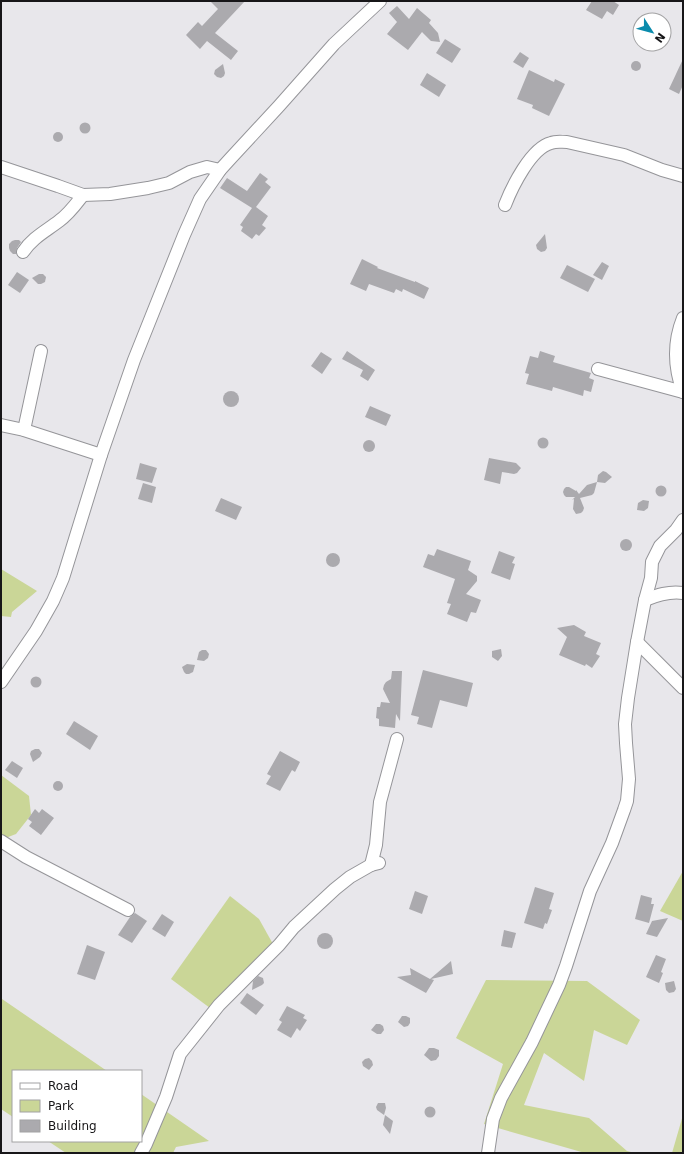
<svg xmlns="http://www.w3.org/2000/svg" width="684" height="1154" font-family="'DejaVu Sans',sans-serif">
  <rect width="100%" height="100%" fill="#e8e7eb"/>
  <g fill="#cad697">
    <path d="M1 569 37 591 12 612 11 617 1 616Z"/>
    <path d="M1 775 29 796 31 815 16 834 3 839 1 838Z"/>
    <path d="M683 871V921L660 911Z"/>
    <path d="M230 896 259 919 273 944 210 1008 171 979Z"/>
    <path d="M486 980 587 981 640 1020 627 1045 594 1030 584 1081 544 1053 524 1105 589 1118 627 1151 635 1153H585L484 1124 503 1064 456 1038Z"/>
    <path d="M2 999 107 1071H13V1117L1 1109Z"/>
    <path d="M141 1094 209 1141 176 1147 173 1153H66L48 1141H141Z"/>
    <path d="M683 1115V1153H672Z"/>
  </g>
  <g fill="#abaaae">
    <path d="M210 1H245L215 33 238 51 231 60 207 41 200 49 186 35 198 22 202 26 218 9Z"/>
    <path d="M592 1H613L619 5 613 15 607 11 602 19 586 10Z"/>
    <path d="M397 6 409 19 417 8 431 20 429 23 438 33 440 42 431 41 422 32 408 50 387 34 397 22 389 13Z"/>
    <path d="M445 39 461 49 452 63 436 53Z"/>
    <path d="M520 52 529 58 523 68 513 62Z"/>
    <path d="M683 59V85L679 94 669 89Z"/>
    <circle cx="636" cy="66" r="5"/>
    <path d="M223 64 225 73 224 76 221 78 217 77 214 74 215 70Z"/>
    <path d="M529 70 554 82 555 79 565 84 549 116 532 108 533 105 517 99Z"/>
    <path d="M427 73 446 85 439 97 420 85Z"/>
    <circle cx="85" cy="128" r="5.5"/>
    <circle cx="58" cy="137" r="5"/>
    <path d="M260 173 268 179 265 182 271 187 256 207 268 216 262 225 266 228 259 236 256 234 252 239 241 231 243 227 240 225 252 208 220 188 227 178 247 191Z"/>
    <path d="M545 234 547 248 545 251 541 252 537 249 536 245Z"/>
    <path d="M15 240H19L21 242 17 248 16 254H13L10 251 9 248V244L12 241Z"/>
    <path d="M362 259 378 267 377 268 415 282V281L429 288 424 299 403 289 402 292 396 289 394 293 369 284 366 291 350 284Z"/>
    <path d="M602 262 609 266 602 280 593 275Z"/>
    <path d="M567 265 595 279 588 292 560 278Z"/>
    <path d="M17 272 29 280 20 293 8 285Z"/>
    <path d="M39 274H43L46 277 45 282 41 284H38L32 278Z"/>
    <path d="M347 351 375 370 368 381 360 376 363 370 342 359Z"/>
    <path d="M540 351 555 356 553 362 591 373 589 378 594 380 591 392 584 390 583 396 553 387 552 391 526 384 529 374 525 373 530 356 538 358Z"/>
    <path d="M321 352 332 359 322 374 311 366Z"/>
    <circle cx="231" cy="399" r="8"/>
    <path d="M370 406 391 415 386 426 365 417Z"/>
    <circle cx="543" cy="443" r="5.5"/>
    <circle cx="369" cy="446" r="6"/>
    <path d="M489 458 516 463 521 468 517 473 514 474 502 472 500 484 484 480Z"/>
    <path d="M140 463 157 468 152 483 136 479Z"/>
    <path d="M603 471 606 472 612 477 605 483 597 482 598 475Z"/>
    <path d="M597 482 594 493 592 495 580 498 584 508 583 511 581 513 576 514 573 509 574 499 572 500 575 497H566L564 495 563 492 564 489 566 487H569L576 491V490L579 494 587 485Z"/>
    <path d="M143 483 156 487 152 503 138 499Z"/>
    <circle cx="661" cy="491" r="5.5"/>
    <path d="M221 498 242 507 236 520 215 511Z"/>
    <path d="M643 500 649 501 648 508 644 511 637 510 638 503Z"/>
    <circle cx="626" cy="545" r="6"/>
    <path d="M437 549 471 561 468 570 477 576V581L466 594 481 600 476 613 471 612 467 622 447 614 451 604 447 603 455 579 423 567 428 554 434 556Z"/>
    <path d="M499 551 515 557 512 563 515 564 510 580 491 573Z"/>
    <circle cx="333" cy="560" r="7"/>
    <path d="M574 625 586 632 584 636 601 643 596 654 600 656 592 668 586 664 585 666 559 655 567 637 557 628Z"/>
    <path d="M501 649 502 656 498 661 492 657V651Z"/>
    <path d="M202 650H206L209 654 208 658 204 661 197 660 199 652Z"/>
    <path d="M187 664 195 665 193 672 189 674H186L184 672 182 667Z"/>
    <path d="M423 670 473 683 467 707 440 700 432 728 417 724 419 717 411 715Z"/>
    <path d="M392 671H402L400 721 396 714 395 728 379 726V719L376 718 377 707H380L381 702 390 703 383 689 384 685 386 682 391 679Z"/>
    <circle cx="36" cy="682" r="5.5"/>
    <path d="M74 721 98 736 90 750 66 734Z"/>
    <path d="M35 749H39L42 753 40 757 33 762 30 754 31 751Z"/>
    <path d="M280 751 300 762 295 772 292 770 280 791 266 784 271 776 267 774Z"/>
    <path d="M12 761 23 768 17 778 5 770Z"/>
    <circle cx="58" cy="786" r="5"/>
    <path d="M35 809 39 813 42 809 54 818 41 835 29 826 32 822 28 819Z"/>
    <path d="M535 887 554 893 549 909 552 910 547 924 545 923 543 929 524 923Z"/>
    <path d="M415 891 428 896 422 914 409 909Z"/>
    <path d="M641 895 652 898 651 904H654L649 923 635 919Z"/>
    <path d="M135 913 147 921 132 943 118 935 130 917Z"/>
    <path d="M162 914 174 922 165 937 152 929Z"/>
    <path d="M668 918 657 937 646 934 652 921Z"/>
    <path d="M504 930 516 933 512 948 501 946Z"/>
    <circle cx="325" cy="941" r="8"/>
    <path d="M87 945 105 952 95 980 77 974Z"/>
    <path d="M656 955 666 959 661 972 663 973 659 983 646 977Z"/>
    <path d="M451 961 453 974 431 979 434 980 426 993 397 977 411 975 410 968 430 979Z"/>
    <path d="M258 976 263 978 264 983 262 985 252 990 253 981Z"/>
    <path d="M674 981 676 989 674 992 669 993 666 990 665 983Z"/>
    <path d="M247 993 264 1005 256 1015 240 1003Z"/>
    <path d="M287 1006 305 1015 303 1018 307 1020 300 1031 297 1028 291 1038 277 1030 282 1022 279 1020Z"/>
    <path d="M402 1016H406L410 1018V1023L408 1026 404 1027 398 1022Z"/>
    <path d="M376 1024H380L383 1026 384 1030 381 1034H377L371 1030Z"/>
    <path d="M429 1048H434L439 1050V1056L436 1060 431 1061 424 1055Z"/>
    <path d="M369 1058 372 1061 373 1065 369 1070 363 1066 362 1062 365 1059Z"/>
    <path d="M378 1103H385L386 1108 384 1115 377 1110 376 1107Z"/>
    <circle cx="430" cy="1112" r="5.5"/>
    <path d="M385 1115 393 1121 390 1134 383 1125Z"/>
  </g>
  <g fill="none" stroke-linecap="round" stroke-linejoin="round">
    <defs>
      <g id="minor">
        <path d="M1 167 58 186 83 195 110 194 148 188 169 183 190 172 207 167 220 170"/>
        <path d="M505 205C512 187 531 148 551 143 556 141 561 142 567 142L624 155 662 170 683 176"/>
        <path d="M23 252C32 238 46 231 59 221 69 214 76 204 83 195"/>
        <path d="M683 318C673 343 674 367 683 392"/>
        <path d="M598 369 683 392"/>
        <path d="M1 425 24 430 101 455"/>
        <path d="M24 430 41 351"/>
        <path d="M645 600C657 595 669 591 683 593"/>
        <path d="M637 642 683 688"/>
        <path d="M1 682 36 631 53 601 63 578 101 455 134 360 184 235 200 199 220 170 230 159 279 106 334 44 380 1"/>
        <path d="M1 841 26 857 128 910"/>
        <path d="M371 865 376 845 380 802 397 739"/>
        <path d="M141 1153 146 1144 166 1097 180 1054 219 1005 279 945 294 927 335 889 350 877 371 865 379 863"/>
        <path d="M488 1153 493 1119 501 1098 532 1042 559 985 566 966 590 891 612 843 624 810 627 801 629 779 626 743 625 724 628 698 637 642 645 600 651 578 652 562 660 546 676 530 683 520"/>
      </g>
    </defs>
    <use href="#minor" stroke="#959599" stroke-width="14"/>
    <use href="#minor" stroke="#fff" stroke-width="12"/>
  </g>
  <rect width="684" height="1154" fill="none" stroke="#171618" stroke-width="4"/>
  <rect x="12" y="1070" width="130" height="72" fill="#ffffff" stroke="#a2a2a3"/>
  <rect x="20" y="1083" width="20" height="6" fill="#ffffff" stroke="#a2a2a3"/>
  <text x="48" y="1090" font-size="12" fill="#171618">Road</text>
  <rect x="20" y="1100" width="20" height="12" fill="#cad697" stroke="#a2a2a3"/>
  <text x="48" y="1110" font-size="12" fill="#171618">Park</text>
  <rect x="20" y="1120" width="20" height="12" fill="#abaaae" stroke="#a2a2a3"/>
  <text x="48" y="1130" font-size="12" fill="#171618">Building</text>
  <g transform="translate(652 32) rotate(126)"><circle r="19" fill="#ffffff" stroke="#a2a2a3"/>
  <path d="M0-3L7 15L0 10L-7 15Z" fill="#0a8bac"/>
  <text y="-6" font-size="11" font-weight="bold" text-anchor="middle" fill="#171618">N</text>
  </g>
</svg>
